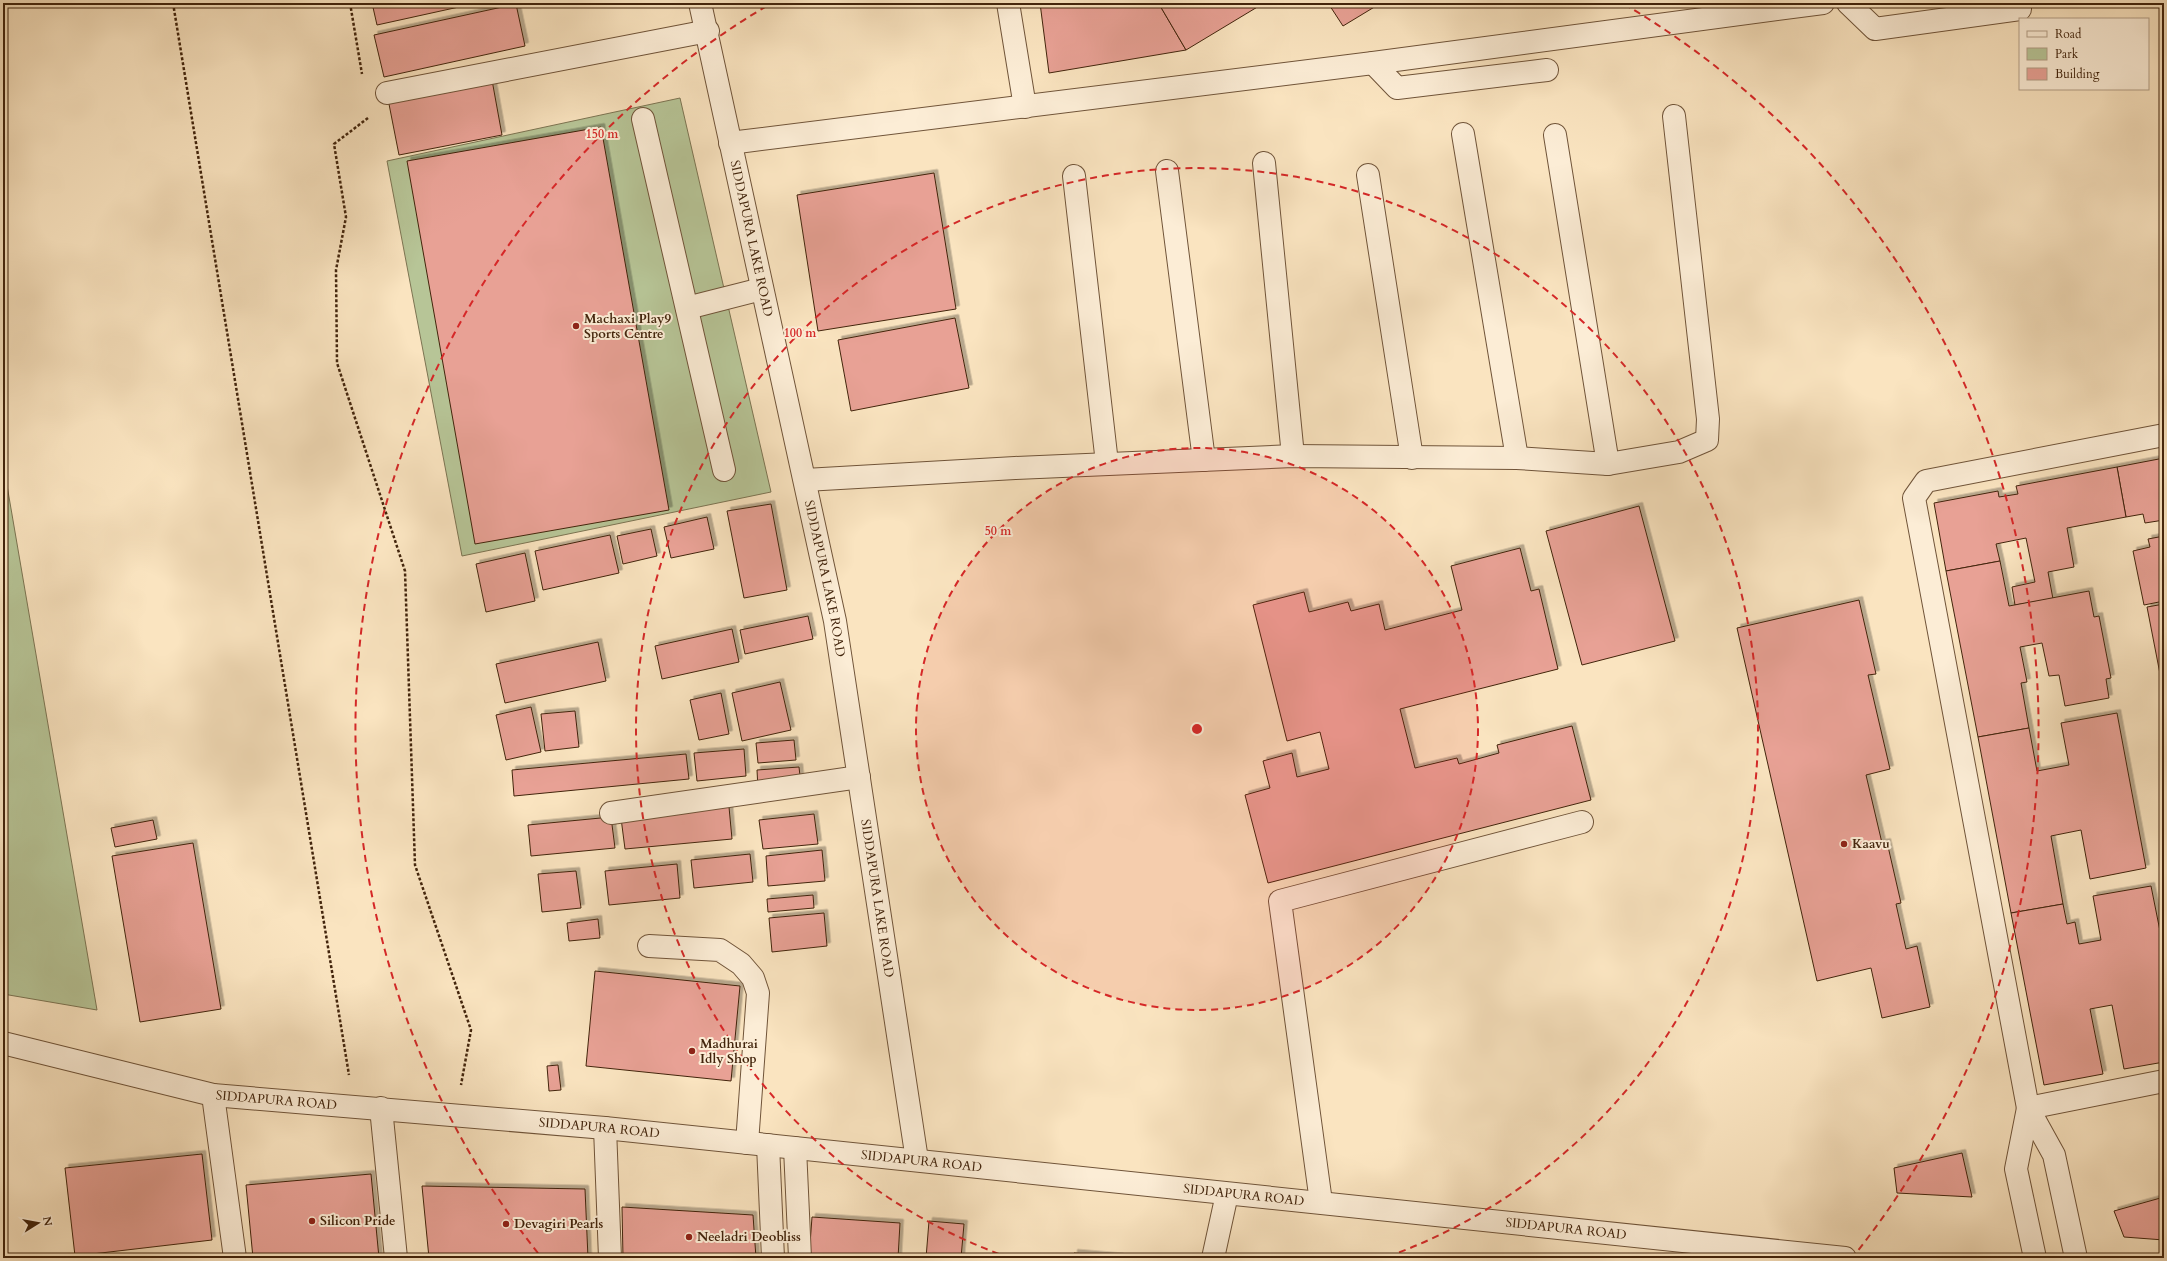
<svg xmlns="http://www.w3.org/2000/svg" width="2167" height="1261" font-family="Cardo,serif">
  <defs>
    <filter id="shadow"><feDropShadow dx="3.5" dy="-3.5" stdDeviation="0" flood-color="#0004"/></filter>
  </defs>
  <rect width="100%" height="100%" fill="#fae4c0"/>
  <filter id="stains"><feTurbulence type="fractalNoise" baseFrequency=".005" numOctaves="4"/><feColorMatrix values="0 0 0 0 .2 0 0 0 0 .09 0 0 0 0 .02 0 0 0 .5 -.17"/></filter>
  <radialGradient id="worn" r=".72"><stop offset=".6" stop-color="#630" stop-opacity="0"/><stop offset="1" stop-color="#630" stop-opacity=".3"/></radialGradient>
  <g fill="#b7c597" stroke="#7c7452">
    <path d="M680 98 771 492 462 556 387 161Z"/>
    <path d="M3 462 97 1010 3 994Z"/>
  </g>
  <g fill="#e8a195" stroke="#42240c" filter="url(#shadow)">
    <path d="M372 3H477L377 25Z"/>
    <path d="M1040 3H1162L1159 4 1186 50 1049 73Z"/>
    <path d="M1162 3H1264L1186 50 1159 4Z"/>
    <path d="M1328 3H1381L1343 26Z"/>
    <path d="M516 4 525 46 384 77 374 35Z"/>
    <path d="M492 80 502 135 399 155 388 99Z"/>
    <path d="M601 127 669 510 475 544 407 161Z"/>
    <path d="M934 173 956 309 818 331 797 195Z"/>
    <path d="M955 318 969 388 851 411 838 340Z"/>
    <path d="M2164 458V520L2145 523 2143 514 2126 517 2117 467Z"/>
    <path d="M2117 467 2126 517 2067 528 2074 567 2048 572 2053 599 2015 605 2012 587 2035 582 2026 538 1996 544 2000 561 1946 571 1934 503 1998 491 1999 497 2018 494 2016 486Z"/>
    <path d="M771 504 787 590 744 598 727 511Z"/>
    <path d="M1639 506 1675 641 1582 665 1546 531Z"/>
    <path d="M707 517 714 549 671 558 664 527Z"/>
    <path d="M651 529 657 556 623 564 617 536Z"/>
    <path d="M610 535 619 573 543 590 535 551Z"/>
    <path d="M2164 536V601L2144 605 2133 551 2150 547 2148 539Z"/>
    <path d="M1520 548 1531 591 1539 589 1558 669 1400 709 1415 768 1457 758 1459 764 1499 753 1497 745 1572 726 1591 800 1268 883 1245 795 1270 788 1263 761 1292 753 1297 777 1329 769 1320 732 1287 741 1253 605 1304 592 1309 612 1348 602 1351 611 1379 604 1385 630 1462 610 1451 566Z"/>
    <path d="M525 553 535 601 486 612 476 564Z"/>
    <path d="M2000 561 2009 606 2089 591 2094 617 2099 616 2111 678 2106 679 2109 698 2065 706 2059 675 2049 676 2042 643 2020 647 2027 682 2021 683 2029 728 1978 737 1946 571Z"/>
    <path d="M1859 600 1876 674 1868 675 1890 769 1866 775 1882 843 1887 842 1901 903 1896 904 1906 949 1917 946 1930 1007 1882 1018 1871 968 1817 981 1737 628Z"/>
    <path d="M2164 604V679H2161L2147 607Z"/>
    <path d="M808 616 813 639 745 654 740 630Z"/>
    <path d="M732 629 739 662 662 679 655 646Z"/>
    <path d="M598 642 606 681 505 703 496 664Z"/>
    <path d="M780 682 791 730 742 741 732 693Z"/>
    <path d="M721 693 729 734 699 740 690 700Z"/>
    <path d="M531 707 541 752 506 760 496 715Z"/>
    <path d="M575 711 579 747 545 751 541 714Z"/>
    <path d="M2117 713 2146 868 2090 879 2081 830 2051 836 2063 904 2011 913 1978 737 2029 728 2037 771 2069 765 2061 723Z"/>
    <path d="M794 740 796 760 758 763 756 743Z"/>
    <path d="M744 749 746 776 697 781 694 753Z"/>
    <path d="M686 754 689 779 514 796 512 770Z"/>
    <path d="M799 767 801 785 758 789 757 770Z"/>
    <path d="M729 807 732 839 625 849 621 818Z"/>
    <path d="M814 814 818 844 763 849 759 820Z"/>
    <path d="M611 817 615 848 531 856 528 825Z"/>
    <path d="M153 820 157 839 115 847 111 828Z"/>
    <path d="M193 843 221 1009 140 1022 112 856Z"/>
    <path d="M822 850 825 881 768 886 766 856Z"/>
    <path d="M750 854 753 882 694 888 691 860Z"/>
    <path d="M677 864 680 898 609 905 605 871Z"/>
    <path d="M576 871 581 908 542 912 538 874Z"/>
    <path d="M2151 886 2164 951V1062L2124 1069 2112 1005 2090 1009 2103 1074 2044 1085 2011 913 2063 904 2067 924 2075 922 2079 944 2101 940 2093 896Z"/>
    <path d="M813 895 814 908 768 912 767 899Z"/>
    <path d="M824 913 827 946 772 952 769 918Z"/>
    <path d="M598 919 600 938 569 941 567 923Z"/>
    <path d="M595 971 740 986 731 1081 586 1066Z"/>
    <path d="M558 1065 561 1090 549 1091 547 1066Z"/>
    <path d="M1962 1153 1972 1197 1897 1193 1894 1168Z"/>
    <path d="M202 1154 212 1240 75 1256 65 1168Z"/>
    <path d="M371 1174 379 1258H253L246 1185Z"/>
    <path d="M422 1186 585 1189 588 1258H429Z"/>
    <path d="M2164 1197V1240L2124 1237 2114 1211Z"/>
    <path d="M622 1207 753 1215 756 1258H623Z"/>
    <path d="M812 1217 900 1223 898 1258H809Z"/>
    <path d="M929 1221 964 1224 961 1258H926Z"/>
    <path d="M1074 1253 1120 1257V1258H1074Z"/>
  </g>
  <g fill="none" stroke-linecap="round" stroke-linejoin="round">
    <defs>
      <g id="minor">
        <path id="s1" d="M700 3 835 621 917 1160"/>
        <path d="M1008 3 1025 107"/>
        <path d="M1848 3 1875 29 2020 9"/>
        <path d="M1373 63 1397 88 1547 70"/>
        <path d="M387 93 708 31"/>
        <path d="M643 119 724 470"/>
        <path d="M1463 134 1517 458"/>
        <path d="M1555 135 1608 464"/>
        <path d="M730 143 1373 63 1823 3"/>
        <path d="M1264 163 1293 456"/>
        <path d="M1167 171 1204 460"/>
        <path d="M1368 175 1412 458"/>
        <path d="M1074 176 1107 463"/>
        <path d="M687 308 762 289"/>
        <path d="M805 480 1015 468 1293 456 1517 458 1608 464 1679 452 1707 440 1708 419 1674 116"/>
        <path d="M611 813 859 777"/>
        <path d="M649 946 720 950 741 964 753 978 758 993 747 1143"/>
        <path id="s2" d="M3 1043 213 1095 605 1128 1845 1258"/>
        <path d="M213 1095 235 1258"/>
        <path d="M381 1108 396 1258"/>
        <path d="M2028 1108 2016 1169 2035 1258"/>
        <path d="M2028 1108 2164 1081"/>
        <path d="M605 1128 610 1258"/>
        <path d="M768 1145 773 1258"/>
        <path d="M795 1148 800 1258"/>
        <path d="M1321 1202 1280 901 1582 822"/>
        <path d="M1213 1258 1227 1194"/>
        <path d="M2076 1258 2054 1155 2028 1108 1914 498 1926 481 2164 435"/>
      </g>
    </defs>
    <use href="#minor" stroke="#705439" stroke-width="24"/>
    <g stroke="#42240c" stroke-width="2.5" stroke-dasharray="3 2" stroke-linecap="butt">
      <path d="M173 3 349 1075"/>
      <path d="M350 3 362 74"/>
      <path d="M368 118 334 144 346 217 336 270 337 363 405 571 415 865 471 1030 461 1085"/>
    </g>
    <use href="#minor" stroke="#fcedd6" stroke-width="22"/>
  </g>
  <circle cx="1197" cy="729" r="281" fill="#d62828" fill-opacity=".12"/>
  <g fill="none" stroke="#d62828" stroke-width="2" stroke-dasharray="7 5">
    <circle cx="1197" cy="729" r="281"/>
    <path d="M1010 1258A561 561 0 1 1 1384 1258"/>
    <path d="M538 1253A842 842 0 0 1 770 4M1624 4A842 842 0 0 1 1856 1253"/>
  </g>
  <g fill="#8f2418" stroke="#fcedd6" stroke-width="1.5">
    <circle cx="576" cy="326" r="4"/>
    <circle cx="1844" cy="844" r="4"/>
    <circle cx="692" cy="1051" r="4"/>
    <circle cx="312" cy="1221" r="4"/>
    <circle cx="506" cy="1224" r="4"/>
    <circle cx="689" cy="1237" r="4"/>
  </g>
  <g text-anchor="middle" dominant-baseline="central" stroke-width="4" stroke-linejoin="round" paint-order="stroke">
    <g font-size="13" fill="#42240c" stroke="#fcedd6">
      <text stroke="none"><textPath href="#s1" startOffset="241">SIDDAPURA LAKE ROAD</textPath></text>
      <text stroke="none"><textPath href="#s1" startOffset="589">SIDDAPURA LAKE ROAD</textPath></text>
      <text stroke="none"><textPath href="#s1" startOffset="913">SIDDAPURA LAKE ROAD</textPath></text>
      <text stroke="none"><textPath href="#s2" startOffset="280">SIDDAPURA ROAD</textPath></text>
      <text stroke="none"><textPath href="#s2" startOffset="604">SIDDAPURA ROAD</textPath></text>
      <text stroke="none"><textPath href="#s2" startOffset="928">SIDDAPURA ROAD</textPath></text>
      <text stroke="none"><textPath href="#s2" startOffset="1252">SIDDAPURA ROAD</textPath></text>
      <text stroke="none"><textPath href="#s2" startOffset="1576">SIDDAPURA ROAD</textPath></text>
    </g>
    <g font-size="13" font-weight="bold" fill="#42240c" stroke="#fcedd6" text-anchor="start">
      <text x="584" y="319">Machaxi Play9<tspan x="584" dy="15">Sports Centre</tspan></text>
      <text x="1852" y="844">Kaavu</text>
      <text x="700" y="1044">Madhurai<tspan x="700" dy="15">Idly Shop</tspan></text>
      <text x="320" y="1221">Silicon Pride</text>
      <text x="514" y="1224">Devagiri Pearls</text>
      <text x="697" y="1237">Neeladri Deobliss</text>
    </g>
  </g>
  <circle cx="1197" cy="729" r="6" fill="#d62828" stroke="#fcedd6" stroke-width="2"/>
  <g font-size="12" text-anchor="middle" font-weight="bold" fill="#d62828" stroke="#fcedd6" stroke-width="4" stroke-linejoin="round" paint-order="stroke">
    <text x="602" y="138">150 m</text>
    <text x="800" y="337">100 m</text>
    <text x="998" y="535">50 m</text>
  </g>
  <rect width="2167" height="1261" fill="none" stroke="#fae4c0" stroke-width="16"/>
  <rect x="4" y="4" width="2159" height="1253" fill="none" stroke="#42240c" stroke-width="2"/>
  <rect x="8" y="8" width="2151" height="1245" fill="none" stroke="#42240c"/>
  <rect x="2019" y="18" width="130" height="72" fill="#fcedd6" stroke="#b29d85"/>
  <rect x="2027" y="31" width="20" height="6" fill="#fcedd6" stroke="#b29d85"/>
  <text x="2055" y="38" font-size="12" fill="#42240c">Road</text>
  <rect x="2027" y="48" width="20" height="12" fill="#b7c597" stroke="#b29d85"/>
  <text x="2055" y="58" font-size="12" fill="#42240c">Park</text>
  <rect x="2027" y="68" width="20" height="12" fill="#e8a195" stroke="#b29d85"/>
  <text x="2055" y="78" font-size="12" fill="#42240c">Building</text>
  <g transform="translate(38 1223) rotate(79)" stroke="#fcedd6" stroke-width="3" paint-order="stroke">
  <path d="M0-3L7 15L0 10L-7 15Z" fill="#42240c"/>
  <text y="-6" font-size="11" font-weight="bold" text-anchor="middle" fill="#42240c">N</text>
  </g>
  <rect width="100%" height="100%" filter="url(#stains)"/>
  <rect width="100%" height="100%" fill="url(#worn)"/>
</svg>
